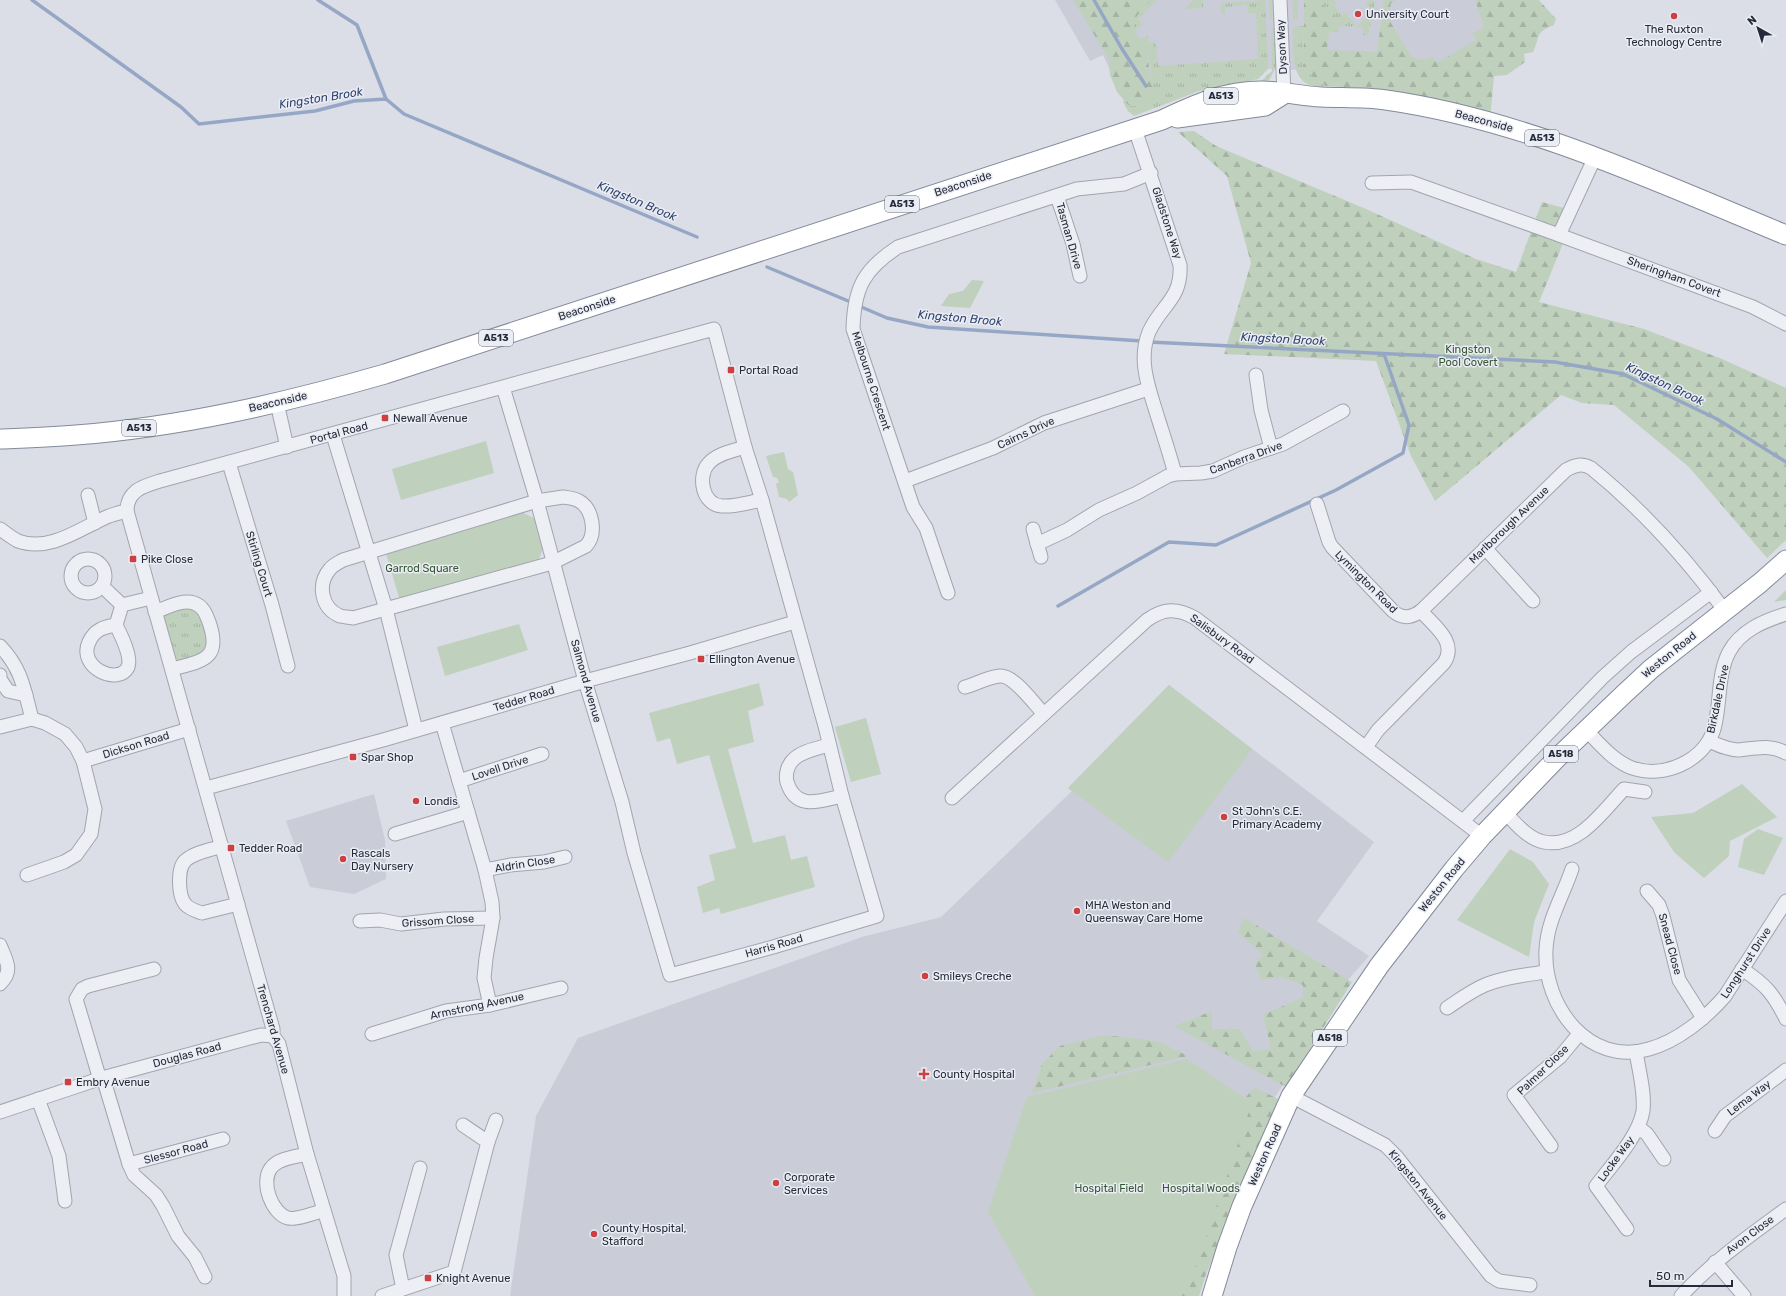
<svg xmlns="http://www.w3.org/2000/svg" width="1786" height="1296" font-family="Rubik,sans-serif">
  <defs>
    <pattern id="grass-tufts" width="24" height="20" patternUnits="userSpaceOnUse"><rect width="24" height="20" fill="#bfd0bd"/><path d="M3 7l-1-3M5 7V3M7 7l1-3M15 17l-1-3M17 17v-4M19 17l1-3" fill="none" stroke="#a4b3a3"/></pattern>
    <pattern id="forest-firs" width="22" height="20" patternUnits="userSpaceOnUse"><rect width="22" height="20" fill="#bfd0bd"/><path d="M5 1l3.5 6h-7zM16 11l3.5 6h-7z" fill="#a4b3a3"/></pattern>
  </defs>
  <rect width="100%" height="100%" fill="#dbdee6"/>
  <g fill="#cacdd7">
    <path d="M1055 0H1497L1494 76 1268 69 1212 73 1124 100 1103 55 1090 61Z"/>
    <path d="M1169 685 1374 842 1317 921 1369 956 1348 980 1349 981 1267 1110 1220 1241 1197 1296H510L536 1116 578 1038 862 937 941 917 1072 791 1068 788Z"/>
    <path d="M374 794 385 840 386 879 354 894 310 887 286 821Z"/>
  </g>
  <g fill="url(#grass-tufts)">
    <path d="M1151 0H1157L1138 19 1143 25 1135 30 1139 39 1148 36 1149 43 1156 42 1158 66 1258 59 1256 13H1248L1247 5 1225 7V14H1221V3L1265 0 1268 69 1258 79 1199 91 1134 116 1128 111 1123 102 1124 100 1128 105 1140 106C1159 89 1150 65 1145 43L1134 39C1130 20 1139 13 1151 0Z"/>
    <path d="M1193 0H1203V8L1185 9Z"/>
    <path d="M1269 0H1272L1273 20H1270Z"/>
    <rect x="1293" y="0" width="5" height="19"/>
    <path d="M1322 0H1334L1337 3 1334 6 1342 15 1345 13 1357 26 1372 12 1366 4 1370 0H1373L1375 3 1368 36 1363 35V27L1340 26 1333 15 1325 11Z"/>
    <path d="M1304 26C1303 54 1300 68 1326 86 1288 91 1294 53 1293 27Z"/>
    <path d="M1271 28H1274C1275 47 1281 69 1266 83H1259L1272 71Z"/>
    <path d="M188 607 201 613 208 641 204 654 181 663 173 656 163 622 164 614Z"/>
  </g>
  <g fill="url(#forest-firs)">
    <path d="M1073 0H1151C1139 12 1130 21 1134 39L1145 43C1148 57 1150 81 1156 92L1151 100 1145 101 1140 106 1128 105 1117 92 1110 75 1109 59Z"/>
    <path d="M1304 0H1322L1325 11 1333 15 1340 26 1339 32H1329L1327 50 1377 52 1384 0H1396L1391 3 1388 18 1412 58 1424 60 1433 57 1437 63 1476 40 1472 34 1484 27 1477 6 1476 0H1539L1556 19 1554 25C1534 33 1541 36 1533 52L1524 54 1525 62 1507 75 1494 76 1490 119 1374 89 1326 86 1304 70Z"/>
    <path d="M1194 131 1216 146 1366 209 1476 259 1516 272 1542 202 1564 208V241L1539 302 1644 329 1722 359 1786 388V540L1767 558 1689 467 1614 405 1582 403 1561 395 1435 501 1411 456 1376 361 1224 354 1251 263 1227 176 1178 132Z"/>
    <path d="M1786 590V600L1774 602Z"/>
    <path d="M1244 918 1352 982 1286 1087 1174 1026 1212 1011V1029H1240L1253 1051 1271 1049 1263 1015 1303 997V985L1281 977 1261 980 1255 964 1263 955 1238 932Z"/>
    <path d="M1104 1035 1156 1041 1188 1056 1032 1093 1042 1064 1060 1046Z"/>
    <path d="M1254 1087 1278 1099 1206 1274 1199 1296H1155L1207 1147Z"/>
  </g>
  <g fill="#bfd0bd">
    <path d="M972 280 984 281 970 308 941 306 949 294 963 291Z"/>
    <path d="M486 441 494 473 401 500 392 469Z"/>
    <path d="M784 452 788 469 793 472 798 495 789 502 787 499 779 497 776 484 779 482 777 478 773 477 766 456Z"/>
    <path d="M517 513H523L536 519C540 535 548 549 536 562L400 601 385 550Z"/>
    <path d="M519 624 528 650 445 676 437 647Z"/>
    <path d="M759 683 764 705 748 711 754 742 728 749 753 843 785 835 791 860 807 856 815 887 721 914 719 908 703 913 697 887 715 880 709 855 736 848 709 755 677 764 670 738 657 742 649 713Z"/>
    <path d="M1169 685 1252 749 1168 862 1068 788Z"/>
    <path d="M866 718 881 774 851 782 835 727Z"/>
    <path d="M1742 784 1777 817 1730 841 1729 856 1704 878 1674 852 1651 817 1693 813Z"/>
    <path d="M1758 829 1783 838 1764 875 1738 867 1744 839Z"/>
    <path d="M1510 849 1533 862 1549 884 1534 922 1529 957 1457 920Z"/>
    <path d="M1187 1059 1252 1103 1198 1260 1182 1296H1035L988 1212 1027 1097Z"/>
  </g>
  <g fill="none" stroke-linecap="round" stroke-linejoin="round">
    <g stroke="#96a7c6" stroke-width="3.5">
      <path d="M32 0 181 107 199 124 315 111 354 101 386 99 404 114 697 237"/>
      <path d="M318 0 357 25 386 99"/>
      <path d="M1094 0 1122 49 1146 86"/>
      <path d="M767 267 853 303"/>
      <path d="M859 306 887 318 928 327 1142 341"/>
      <path d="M1149 342 1555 362 1623 374 1717 419 1786 462"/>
      <path d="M1058 606 1169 542 1216 545 1336 490 1403 453 1409 425 1384 354"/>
    </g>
    <defs>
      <g id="minor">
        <path d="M1280 0 1284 94"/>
        <path d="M1135 129 1180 265C1182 299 1161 305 1149 332 1137 361 1150 391 1158 418 1164 437 1170 455 1175 474"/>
        <path d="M1372 183 1411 182 1559 235 1595 157"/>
        <path d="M1057 196 1073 244 1080 276"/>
        <path d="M1559 235 1753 307 1786 324"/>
        <path d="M1256 375 1261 410 1271 448"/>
        <path d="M277 403 287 447"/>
        <path d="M333 435 386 609 416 730"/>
        <path d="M745 447C734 451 718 453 709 463 697 475 702 505 722 506 735 507 750 502 762 500"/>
        <path d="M229 463 272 605 288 666"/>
        <path d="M905 481 993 448 1044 423 1148 389"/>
        <path d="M88 495 95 523"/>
        <path d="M563 497C569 498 574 498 579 501 593 509 597 534 586 546L552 563 353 618C349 617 344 617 340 616 321 608 317 584 330 569 333 565 338 563 343 560L537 501Z"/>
        <path d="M1317 504 1329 542 1332 547 1393 611C1402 619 1411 618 1421 611"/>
        <path d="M0 529C6 533 12 538 18 541 50 553 82 527 109 516 115 514 121 512 127 511"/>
        <path d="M1033 529 1041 557"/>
        <path d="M1037 544 1067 530 1099 510 1137 493 1168 476 1175 474 1201 473 1213 471 1244 457 1283 444 1343 411"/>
        <path d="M1485 548 1533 601"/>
        <circle cx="88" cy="576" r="17"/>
        <path d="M102 586 122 605"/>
        <path d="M948 593 926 528 913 507 853 329C854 288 864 269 898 247L1077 189 1124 184 1151 173"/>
        <path d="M122 605 151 598"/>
        <path d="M155 612C166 608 182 599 194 603 203 606 206 614 209 622 222 659 203 661 172 669"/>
        <path d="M116 625C104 627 95 629 89 642 77 668 119 686 128 667 132 657 121 635 116 625L122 605"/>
        <path d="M0 646C22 669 24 689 32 719"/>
        <path d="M0 675V679L8 691 26 695"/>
        <path d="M965 687C976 684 988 677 1000 676 1014 675 1034 704 1044 714"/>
        <path d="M442 723 485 870 492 902 493 918 486 958 484 978 490 1005"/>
        <path d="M0 727 32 719 45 723 65 734 76 747 83 761"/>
        <path d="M1585 729C1599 743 1613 761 1632 768 1664 779 1704 761 1714 729 1721 704 1717 675 1729 652 1741 630 1764 621 1786 614"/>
        <path d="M1709 741C1718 745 1728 750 1739 750 1756 748 1770 744 1786 753"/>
        <path d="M829 745C818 748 802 751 794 759 788 764 785 774 787 782 796 811 819 801 842 796"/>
        <path d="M1366 747 1378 730 1444 663C1458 642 1434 626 1421 611L1566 470C1575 465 1582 463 1591 468 1643 510 1686 558 1725 611"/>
        <path d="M459 781 542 754"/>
        <path d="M206 788 383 740 585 681 690 653 795 622"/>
        <path d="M952 798 1147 620C1164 608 1177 608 1195 618L1482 836"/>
        <path d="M1505 812C1515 823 1528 839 1544 842 1578 849 1604 810 1624 789L1645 792"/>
        <path d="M1463 821 1603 677 1631 652 1711 592"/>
        <path d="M395 834 468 812"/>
        <path d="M222 846C211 850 195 852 186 860 177 867 178 895 185 904 189 909 196 911 202 913L238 904"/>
        <path d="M1572 869C1563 896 1547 921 1546 950 1543 1005 1588 1067 1649 1049 1678 1041 1706 1018 1725 996L1786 901"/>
        <path d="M485 870 510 865 544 862 565 857"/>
        <path d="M27 875 64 862 76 855 91 834 95 809 83 761 189 729"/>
        <path d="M1647 891 1659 905 1663 916 1679 980 1703 1018"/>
        <path d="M360 921 380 920 401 924 444 919 493 918"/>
        <path d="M0 945C6 961 14 970 0 984"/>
        <path d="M154 969 88 986 82 989 76 999 98 1073 105 1084 129 1164 134 1175 156 1195 163 1206 178 1236 195 1257 205 1277"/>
        <path d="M1742 969C1766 985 1773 993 1786 1019"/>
        <path d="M1447 1008C1459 1000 1471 991 1485 985 1504 977 1526 975 1546 972"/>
        <path d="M372 1034 446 1011 490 1005 561 988"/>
        <path d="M1291 1096 1385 1145 1396 1156 1491 1276 1499 1281 1530 1285"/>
        <path d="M38 1099 59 1156 65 1201"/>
        <path d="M0 1112 102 1078 261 1035 273 1036"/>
        <path d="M1638 1127 1647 1134 1664 1159"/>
        <path d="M1715 1131 1725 1116 1786 1070"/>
        <path d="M488 1142 496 1120"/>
        <path d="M1551 1146 1514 1095 1560 1057 1579 1034"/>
        <path d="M307 1154C296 1157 278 1158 271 1168 260 1182 272 1214 288 1218 296 1220 315 1213 324 1210"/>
        <path d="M129 1164 223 1139"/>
        <path d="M1627 1229 1596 1186C1611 1166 1639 1136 1643 1111 1645 1092 1639 1071 1636 1052"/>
        <path d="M1715 1262 1744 1296"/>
        <path d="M403 1289 396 1255 420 1168"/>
        <path d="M344 1296V1276L307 1154 279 1044 273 1036V1029L127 511C127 490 144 486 160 481 345 432 529 378 714 329L745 447 762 500 825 726 842 796 877 916 773 947 670 975 634 853 622 802 585 681 537 501 503 387"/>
        <path d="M382 1296 454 1272 488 1142 463 1125"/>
        <path d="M1681 1296C1712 1262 1749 1236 1786 1209"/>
      </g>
      <g id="highway">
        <path d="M1177 118 1265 106 1284 94"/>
        <path d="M0 439C25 438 51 437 76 435 181 427 284 403 385 374L1162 120C1196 104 1224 91 1262 91 1281 91 1301 96 1321 97 1342 98 1365 97 1386 100 1526 120 1657 182 1786 235"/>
        <path d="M1212 1296 1227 1247 1242 1206 1291 1096 1379 966 1454 869 1482 836 1557 758 1624 694 1651 669 1760 583 1786 560"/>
      </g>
    </defs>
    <use href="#minor" stroke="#a1a5af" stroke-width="15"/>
    <use href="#highway" stroke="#838a9c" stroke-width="21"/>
    <use href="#minor" stroke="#eeeff4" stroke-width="13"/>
    <use href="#highway" stroke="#fff" stroke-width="19"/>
  </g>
  <g fill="#cc4041" stroke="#ebedf4" stroke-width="1.5">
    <circle cx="1358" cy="14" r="4"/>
    <circle cx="1674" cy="16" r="4"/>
    <rect x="727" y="366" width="8" height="8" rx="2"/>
    <rect x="381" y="414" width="8" height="8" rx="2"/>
    <rect x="129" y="555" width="8" height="8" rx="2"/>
    <rect x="697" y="655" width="8" height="8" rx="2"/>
    <rect x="349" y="753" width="8" height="8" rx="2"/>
    <circle cx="416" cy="801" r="4"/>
    <circle cx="1224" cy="817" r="4"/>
    <rect x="227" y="844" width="8" height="8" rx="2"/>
    <circle cx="343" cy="859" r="4"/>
    <circle cx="1077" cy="911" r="4"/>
    <circle cx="925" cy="976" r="4"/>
    <path d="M922 1068h4v4h4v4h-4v4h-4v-4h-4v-4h4z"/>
    <rect x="64" y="1078" width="8" height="8" rx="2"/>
    <circle cx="776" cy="1183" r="4"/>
    <circle cx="594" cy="1234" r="4"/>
    <rect x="424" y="1274" width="8" height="8" rx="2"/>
  </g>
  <g text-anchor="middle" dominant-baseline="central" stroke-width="3" stroke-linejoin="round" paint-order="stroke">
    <g fill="#ebedf4" stroke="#616572" stroke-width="1">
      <rect x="1204" y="88" width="34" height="16" rx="3"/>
      <rect x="1525" y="130" width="34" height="16" rx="3"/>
      <rect x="885" y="196" width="34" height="16" rx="3"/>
      <rect x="479" y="330" width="34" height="16" rx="3"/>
      <rect x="122" y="420" width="34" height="16" rx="3"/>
      <rect x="1544" y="746" width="34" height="16" rx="3"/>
      <rect x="1313" y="1030" width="34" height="16" rx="3"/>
    </g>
    <g font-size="10" font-weight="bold" fill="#262b3b">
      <text x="1221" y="96">A513</text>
      <text x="1542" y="138">A513</text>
      <text x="902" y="204">A513</text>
      <text x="496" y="338">A513</text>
      <text x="139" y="428">A513</text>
      <text x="1561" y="754">A518</text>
      <text x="1330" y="1038">A518</text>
    </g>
    <g font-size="11" fill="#262b3b" stroke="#ebedf4" text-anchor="start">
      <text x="1366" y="14">University Court</text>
      <text x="1674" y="29" text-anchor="middle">The Ruxton<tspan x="1674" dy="13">Technology Centre</tspan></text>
      <text x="739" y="370">Portal Road</text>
      <text x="393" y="418">Newall Avenue</text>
      <text x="141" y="559">Pike Close</text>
      <text x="709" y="659">Ellington Avenue</text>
      <text x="361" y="757">Spar Shop</text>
      <text x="424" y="801">Londis</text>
      <text x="1232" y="811">St John's C.E.<tspan x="1232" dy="13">Primary Academy</tspan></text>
      <text x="239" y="848">Tedder Road</text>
      <text x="351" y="853">Rascals<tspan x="351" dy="13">Day Nursery</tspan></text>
      <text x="1085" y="905">MHA Weston and<tspan x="1085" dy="13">Queensway Care Home</tspan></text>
      <text x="933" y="976">Smileys Creche</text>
      <text x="933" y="1074">County Hospital</text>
      <text x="76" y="1082">Embry Avenue</text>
      <text x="784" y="1177">Corporate<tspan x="784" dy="13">Services</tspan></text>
      <text x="602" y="1228">County Hospital,<tspan x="602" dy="13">Stafford</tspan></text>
      <text x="436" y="1278">Knight Avenue</text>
    </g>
    <g font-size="11" fill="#262b3b" stroke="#ebedf4">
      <text transform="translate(1282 47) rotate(-93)">Dyson Way</text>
      <text transform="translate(1484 121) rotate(15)">Beaconside</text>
      <text transform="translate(963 184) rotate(-18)">Beaconside</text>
      <text transform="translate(1167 223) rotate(72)">Gladstone Way</text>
      <text transform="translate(1069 236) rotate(74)">Tasman Drive</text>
      <text transform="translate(1674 277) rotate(20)">Sheringham Covert</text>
      <text transform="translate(587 308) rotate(-18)">Beaconside</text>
      <text transform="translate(871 381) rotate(72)">Melbourne Crescent</text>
      <text transform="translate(278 402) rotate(-13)">Beaconside</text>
      <text transform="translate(339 433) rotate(-15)">Portal Road</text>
      <text transform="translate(1026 433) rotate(-25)">Cairns Drive</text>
      <text transform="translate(1246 458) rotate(-20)">Canberra Drive</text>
      <text transform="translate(1509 525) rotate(-44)">Marlborough Avenue</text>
      <text transform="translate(259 564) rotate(73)">Stirling Court</text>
      <text transform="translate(1366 582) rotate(45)">Lymington Road</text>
      <text transform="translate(1222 639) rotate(36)">Salisbury Road</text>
      <text transform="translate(1669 655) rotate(-39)">Weston Road</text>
      <text transform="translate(586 681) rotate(74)">Salmond Avenue</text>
      <text transform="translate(524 699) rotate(-17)">Tedder Road</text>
      <text transform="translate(1718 699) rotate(-78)">Birkdale Drive</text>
      <text transform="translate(136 745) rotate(-17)">Dickson Road</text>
      <text transform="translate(500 768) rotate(-18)">Lovell Drive</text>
      <text transform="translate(525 864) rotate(-9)">Aldrin Close</text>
      <text transform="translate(1442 885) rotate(-51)">Weston Road</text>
      <text transform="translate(438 921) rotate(-4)">Grissom Close</text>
      <text transform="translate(1670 944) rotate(75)">Snead Close</text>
      <text transform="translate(774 946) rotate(-16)">Harris Road</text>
      <text transform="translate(1746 963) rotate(-57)">Longhurst Drive</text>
      <text transform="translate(477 1006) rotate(-12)">Armstrong Avenue</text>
      <text transform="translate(273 1029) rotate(74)">Trenchard Avenue</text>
      <text transform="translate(187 1055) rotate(-15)">Douglas Road</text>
      <text transform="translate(1543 1070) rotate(-44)">Palmer Close</text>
      <text transform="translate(1749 1098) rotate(-37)">Lema Way</text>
      <text transform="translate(176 1152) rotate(-15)">Slessor Road</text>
      <text transform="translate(1265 1155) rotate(-66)">Weston Road</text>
      <text transform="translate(1616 1159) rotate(-54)">Locke Way</text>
      <text transform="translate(1418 1185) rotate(51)">Kingston Avenue</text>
      <text transform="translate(1750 1235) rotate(-37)">Avon Close</text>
    </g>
    <g font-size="11" fill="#355733" stroke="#ebedf4">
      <text x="1468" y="349">Kingston<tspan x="1468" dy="13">Pool Covert</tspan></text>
      <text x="422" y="568">Garrod Square</text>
      <text x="1109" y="1188">Hospital Field</text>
      <text x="1201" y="1188">Hospital Woods</text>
    </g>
    <g font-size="12" font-style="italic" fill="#31446f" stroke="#ebedf4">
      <text transform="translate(321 98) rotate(-9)">Kingston Brook</text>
      <text transform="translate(637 201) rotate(23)">Kingston Brook</text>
      <text transform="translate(960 318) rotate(5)">Kingston Brook</text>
      <text transform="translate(1283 339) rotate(3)">Kingston Brook</text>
      <text transform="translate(1665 384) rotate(25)">Kingston Brook</text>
    </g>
  </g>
  <g transform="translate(1758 28) rotate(321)" stroke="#ebedf4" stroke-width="3" paint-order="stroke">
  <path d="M0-3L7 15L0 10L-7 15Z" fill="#262b3b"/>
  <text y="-6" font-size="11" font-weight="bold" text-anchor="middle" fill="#262b3b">N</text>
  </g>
  <path d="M1650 1280v6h82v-6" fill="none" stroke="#262b3b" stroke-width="2"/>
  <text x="1656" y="1280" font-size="12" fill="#262b3b" stroke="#ebedf4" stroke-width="3" paint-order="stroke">50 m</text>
</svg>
